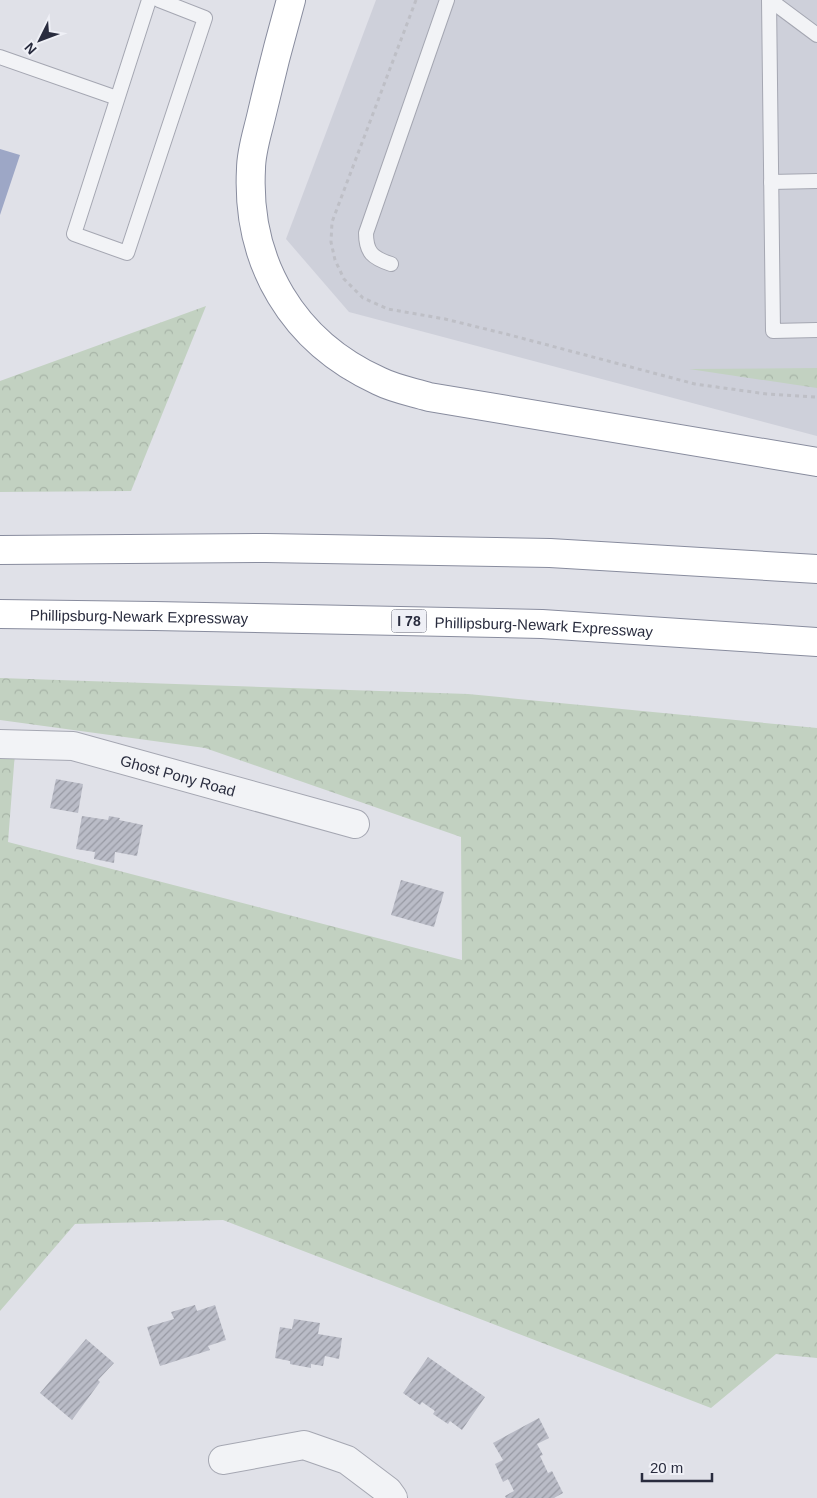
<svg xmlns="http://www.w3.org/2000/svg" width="817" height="1498" font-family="Helvetica,sans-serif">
  <defs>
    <pattern id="forest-crowns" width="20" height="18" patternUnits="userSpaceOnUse" patternTransform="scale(1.25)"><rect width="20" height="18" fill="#c2d1c1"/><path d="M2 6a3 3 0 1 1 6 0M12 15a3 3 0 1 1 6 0" fill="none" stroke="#a7b4a7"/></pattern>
    <pattern id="building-hatch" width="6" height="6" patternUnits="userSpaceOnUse" patternTransform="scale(1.25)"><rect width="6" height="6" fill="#babcc7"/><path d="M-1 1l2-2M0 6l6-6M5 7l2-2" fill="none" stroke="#9799a3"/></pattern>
  </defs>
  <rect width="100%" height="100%" fill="#e0e1e8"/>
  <path fill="#ced0da" d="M376 0H817V436L349 312 286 239Z"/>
  <g fill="url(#forest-crowns)">
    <path d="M206 306 131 491 0 492V381Z"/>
    <path d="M817 368V388L689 369Z"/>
    <path d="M0 678 468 694 817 728V1358L776 1354 711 1408 223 1220 75 1224 0 1311V755L15 752 8 842 462 960 461 837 205 748 0 720Z"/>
  </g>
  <path fill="#9da7c6" d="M0 149 20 155 0 215Z"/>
  <g fill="url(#building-hatch)">
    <path d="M56 779 83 784 78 813 50 808Z"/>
    <path d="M82 816 108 820 109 816 120 818 119 820 143 825 137 856 115 852 114 863 94 859 95 852 76 849Z"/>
    <path d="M401 880 444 892 434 927 391 915Z"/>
    <path d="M195 1305 197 1311 215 1305 226 1340 208 1346 210 1350 160 1366 147 1327 174 1319 171 1312Z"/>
    <path d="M294 1319 320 1323 318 1334 342 1338 339 1359 325 1356 323 1366 311 1364V1368L290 1364V1361L275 1358 280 1327 292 1329Z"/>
    <path d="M86 1339 114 1363 98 1380 100 1382 72 1420 40 1393Z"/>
    <path d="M428 1357 485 1397 462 1430 450 1421 448 1424 433 1414 435 1411 422 1402 420 1405 403 1393Z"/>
    <path d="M539 1418 549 1438 537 1444 543 1455 540 1456 548 1473 552 1471 563 1493 554 1498H506L505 1496 514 1491 508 1479 503 1482 495 1464 503 1460 493 1443Z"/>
  </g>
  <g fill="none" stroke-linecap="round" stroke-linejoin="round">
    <defs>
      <g id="lane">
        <path d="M149 0 74 234 127 253 205 18 159 0"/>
        <path d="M769 0 773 331 817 330"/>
        <path d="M770 0 817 35"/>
        <path d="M0 57 117 98"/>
        <path d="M771 182 817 181"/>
        <path d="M391 264C373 258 366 253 366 233L447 0"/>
      </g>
      <g id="street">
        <path id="s1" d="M0 744 73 746 355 824"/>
        <path d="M223 1460 304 1445 347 1460 388 1491 393 1498"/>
      </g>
      <g id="highway">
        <path d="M291 0C280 39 270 78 261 117 257 134 251 152 251 169 246 263 293 342 379 381 395 389 413 392 429 397L817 462"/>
        <path d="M0 550 266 548 550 553 817 569"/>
        <path id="s2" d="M0 614 154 616 542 624 817 642"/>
      </g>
    </defs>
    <use href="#lane" stroke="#a5a7b2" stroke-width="16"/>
    <use href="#street" stroke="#a5a7b2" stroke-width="30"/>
    <use href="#highway" stroke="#888c9e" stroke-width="30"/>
    <path stroke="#bebfc6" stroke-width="3" stroke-dasharray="4 4" stroke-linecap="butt" d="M416 0 332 222 331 242 335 260 344 279 363 298 388 309 445 319 506 334 695 384 767 394 817 397"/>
    <use href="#lane" stroke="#f2f3f6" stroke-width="14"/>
    <use href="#street" stroke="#f2f3f6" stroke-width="28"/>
    <use href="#highway" stroke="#fff" stroke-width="28"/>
  </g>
  <g text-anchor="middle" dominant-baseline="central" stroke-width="4.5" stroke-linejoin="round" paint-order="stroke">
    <rect fill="#eff0f6" stroke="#646775" stroke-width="1" x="391.5" y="609.5" width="35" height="23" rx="4"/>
    <g font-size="14" font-weight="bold" fill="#292c3e">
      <text x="409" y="621">I 78</text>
    </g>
    <g font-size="15" fill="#292c3e" stroke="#eff0f6">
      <text stroke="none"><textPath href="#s2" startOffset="139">Phillipsburg-Newark Expressway</textPath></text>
      <text stroke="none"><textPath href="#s2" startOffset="544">Phillipsburg-Newark Expressway</textPath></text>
      <text stroke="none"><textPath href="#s1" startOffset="182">Ghost Pony Road</textPath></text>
    </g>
  </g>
  <g transform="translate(40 40) rotate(228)" stroke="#eff0f6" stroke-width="4" paint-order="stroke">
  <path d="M0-4L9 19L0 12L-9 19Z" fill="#292c3e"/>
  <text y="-8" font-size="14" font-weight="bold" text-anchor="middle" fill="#292c3e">N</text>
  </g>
  <path d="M642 1473v8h70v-8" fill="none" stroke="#292c3e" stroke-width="2.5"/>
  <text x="650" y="1473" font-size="15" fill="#292c3e" stroke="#eff0f6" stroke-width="4" paint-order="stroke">20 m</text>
</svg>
